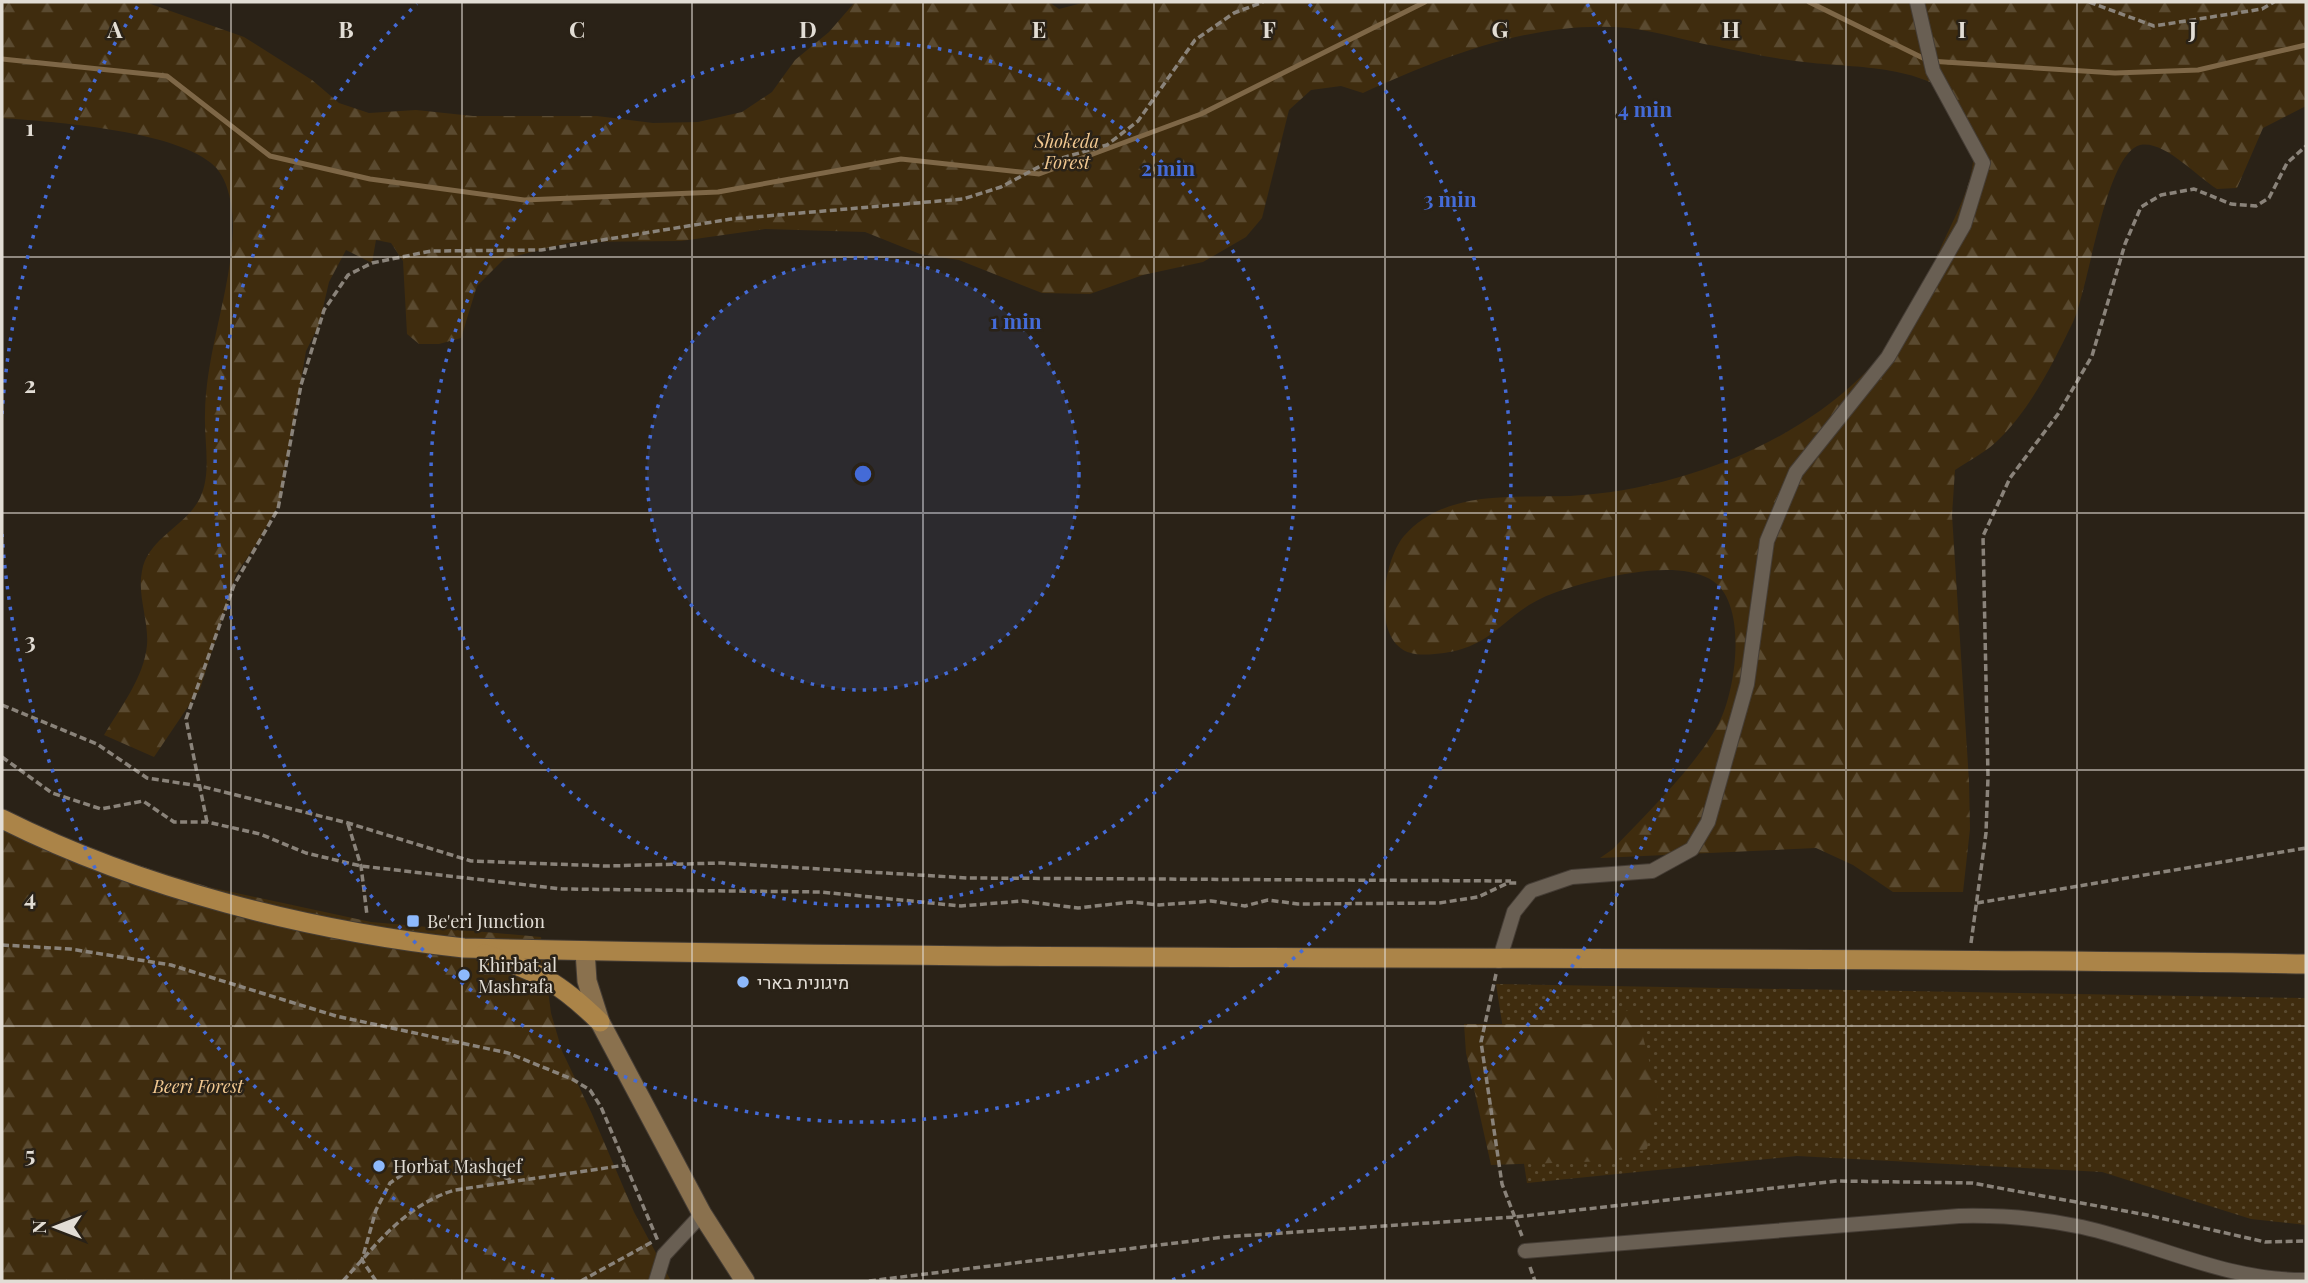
<svg xmlns="http://www.w3.org/2000/svg" width="2308" height="1283" font-family="'Playfair Display',Heebo,serif">
  <defs>
    <pattern id="grass-dots" width="8" height="8" patternUnits="userSpaceOnUse" patternTransform="scale(1.75)"><rect width="8" height="8" fill="#3f2c0e"/><path d="M2 2h.1M6 6h.1" fill="none" stroke="#5a4a30" stroke-width="1.8" stroke-linecap="round"/></pattern>
    <pattern id="forest-firs" width="22" height="20" patternUnits="userSpaceOnUse" patternTransform="scale(1.75)"><rect width="22" height="20" fill="#3f2c0e"/><path d="M5 1l3.5 6h-7zM16 11l3.5 6h-7z" fill="#5a4a30"/></pattern>
  </defs>
  <rect width="100%" height="100%" fill="#2a2217"/>
  <path fill="url(#grass-dots)" d="M1496 984 2306 998V1225L2251 1219 2102 1172 1797 1156 1527 1183Z"/>
  <g fill="url(#forest-firs)">
    <path d="M2 2H145L244 37 312 80 339 103 369 113 416 110 473 116H597L653 123 698 122 742 112 772 92 795 60 829 32 855 2H1049L1059 9 1086 2H2306V106L2263 128 2237 188 2217 189C2196 176 2164 140 2140 145 2105 154 2089 289 2073 322 2053 363 2030 411 1995 443 1984 453 1968 461 1955 470L1952 515 1969 781 1970 829 1963 892H1893L1853 865 1816 848 1600 858 1613 849C1646 814 1697 765 1719 723 1736 690 1749 601 1710 579 1680 563 1632 572 1601 579 1577 585 1550 592 1529 605 1497 626 1486 647 1444 653 1435 654 1420 656 1411 653 1370 642 1383 560 1404 536 1445 489 1513 498 1570 496 1687 490 1827 434 1896 336 1915 310 1927 277 1941 247 1960 205 1989 159 1964 112 1939 65 1858 68 1813 63 1780 60 1747 53 1715 46 1686 41 1657 31 1628 28 1537 19 1445 56 1363 93L1341 86 1311 90 1289 110 1262 218 1246 237 1203 262 1143 275 1090 294 1042 293 959 260 920 254 865 232 765 229 681 241 572 242 504 259 477 286 461 338 439 344H419L407 334 403 261 391 243 376 240 372 263 346 250 329 282 319 325 306 351 280 502 260 539 236 574 200 689 154 757 104 735C120 708 144 678 147 645 149 621 137 595 142 571 148 536 191 525 202 493 211 470 204 439 205 414 206 350 232 289 233 226 233 206 228 176 211 163 170 130 55 122 2 118Z"/>
    <path d="M2 812 115 858 209 887 371 922 541 937 551 1013 562 1051 592 1114 634 1212 671 1281H2Z"/>
    <path d="M1635 1006 1658 1095 1647 1149 1610 1161 1491 1165 1466 1053 1464 1024H1604Z"/>
  </g>
  <g fill="none" stroke-linecap="round" stroke-linejoin="round">
    <g stroke="#7e6747" stroke-width="5">
      <path d="M1809 2 1929 61 2115 73 2198 70 2306 45"/>
      <path d="M2 59 167 76 270 156 370 179 524 200 718 192 901 159 1039 174 1201 114 1425 2"/>
    </g>
    <defs>
      <g id="minor">
        <path d="M1499 961 1514 912 1531 891 1572 877 1652 871 1692 849 1708 822 1747 684 1767 541 1796 472 1888 357 1964 225 1983 163 1933 71 1917 2"/>
        <path d="M1525 1251 1959 1216C2001 1215 2040 1218 2082 1227 2158 1244 2226 1281 2306 1280"/>
        <path d="M656 1281 664 1255 702 1214"/>
      </g>
      <path id="secondary" d="M585 951 587 981 600 1022 702 1214 745 1281"/>
      <g id="primary">
        <path d="M2 819C142 889 309 931 464 948 1078 963 1692 954 2306 964"/>
        <path d="M485 954C539 972 559 982 600 1022"/>
      </g>
    </defs>
    <use href="#minor" stroke="#453d35" stroke-width="16"/>
    <use href="#secondary" stroke="#453d35" stroke-width="21"/>
    <use href="#primary" stroke="#453d35" stroke-width="21"/>
    <g stroke="#8a837a" stroke-width="3.5" stroke-dasharray="7 3.5" stroke-linecap="butt">
      <path d="M2089 2 2154 26 2262 9 2274 2"/>
      <path d="M2 705 97 744 147 778 200 786 348 823 471 861 606 866 721 863 968 878 1511 881"/>
      <path d="M2 757 52 793 101 809 143 801 174 822H207L260 834 306 853 361 866 562 889 821 892 961 906 1022 901 1078 908 1131 902 1159 905 1211 901 1245 906 1268 900 1298 904 1439 903 1478 897 1508 883H1518"/>
      <path d="M207 822 186 719 234 585 278 509 301 385 324 310 348 275 372 263 431 251 541 250 731 219 963 199 1001 187 1048 162 1107 145 1138 121 1195 40 1234 13 1263 2"/>
      <path d="M348 824 361 866 367 915"/>
      <path d="M1977 903 2306 848"/>
      <path d="M1971 943 1986 833 1988 777 1983 536 2010 478 2058 414 2092 356 2125 244 2141 207 2161 195 2194 189 2231 204 2256 206 2269 198 2287 163 2306 146"/>
      <path d="M2 945 70 949 171 965 336 1016 508 1053 572 1079 590 1090 601 1107 658 1241"/>
      <path d="M1496 974 1481 1042 1502 1184 1522 1236"/>
      <path d="M1530 1267 1535 1281"/>
      <path d="M343 1281C377 1244 405 1205 455 1190L626 1165"/>
      <path d="M376 1281 362 1260 376 1210 390 1183 424 1160 482 1169 514 1181"/>
      <path d="M581 1281 652 1242"/>
      <path d="M869 1281 1224 1237 1515 1217 1837 1181 1972 1183 2147 1215 2265 1242 2306 1241"/>
    </g>
    <use href="#minor" stroke="#695f53" stroke-width="14"/>
    <use href="#secondary" stroke="#8a714e" stroke-width="19"/>
    <use href="#primary" stroke="#ab8448" stroke-width="19"/>
  </g>
  <path fill="none" stroke="#e2ddd5" stroke-width="2" stroke-opacity="0.55" d="M231 2V1281M462 2V1281M692 2V1281M923 2V1281M1154 2V1281M1385 2V1281M1616 2V1281M1846 2V1281M2077 2V1281M2 257H2306M2 513H2306M2 770H2306M2 1026H2306"/>
  <circle cx="863" cy="474" r="216" fill="#446bd7" fill-opacity=".12"/>
  <g fill="none" stroke="#446bd7" stroke-width="3.5" stroke-dasharray="3.5 7">
    <circle cx="863" cy="474" r="216"/>
    <circle cx="863" cy="474" r="432"/>
    <path d="M1309 4A648 648 0 1 1 417 4"/>
    <path d="M554 1280A863 863 0 0 1 2 534M2 414A863 863 0 0 1 139 4M1587 4A863 863 0 0 1 1172 1280"/>
  </g>
  <g fill="#8db9fc" stroke="#2a2217" stroke-width="2.5">
    <rect x="406" y="914" width="14" height="14" rx="3.5"/>
    <circle cx="464" cy="975" r="7"/>
    <circle cx="743" cy="982" r="7"/>
    <circle cx="379" cy="1166" r="7"/>
  </g>
  <g text-anchor="middle" dominant-baseline="central" stroke-width="5" stroke-linejoin="round" paint-order="stroke">
    <g font-size="18" font-style="italic" fill="#f1c891" stroke="#2a2217">
      <text x="1067" y="141">Shokeda<tspan x="1067" dy="21">Forest</tspan></text>
      <text x="198" y="1086">Beeri Forest</text>
    </g>
    <g font-size="18" fill="#e2ddd5" stroke="#2a2217" text-anchor="start">
      <text x="427" y="921">Be'eri Junction</text>
      <text x="478" y="965">Khirbat al<tspan x="478" dy="21">Mashrafa</tspan></text>
      <text x="757" y="982">מיגונית בארי</text>
      <text x="393" y="1166">Horbat Mashqef</text>
    </g>
  </g>
  <g font-size="23" text-anchor="middle" font-weight="bold" fill="#e2ddd5" stroke="#2a2217" stroke-width="5" stroke-linejoin="round" paint-order="stroke">
    <text x="115" y="38">A</text>
    <text x="346" y="38">B</text>
    <text x="577" y="38">C</text>
    <text x="808" y="38">D</text>
    <text x="1039" y="38">E</text>
    <text x="1269" y="38">F</text>
    <text x="1500" y="38">G</text>
    <text x="1731" y="38">H</text>
    <text x="1962" y="38">I</text>
    <text x="2193" y="38">J</text>
    <text x="30" y="136">1</text>
    <text x="30" y="393">2</text>
    <text x="30" y="649">3</text>
    <text x="30" y="906">4</text>
    <text x="30" y="1163">5</text>
  </g>
  <circle cx="863" cy="474" r="10" fill="#446bd7" stroke="#2a2217" stroke-width="3.5"/>
  <g font-size="21" text-anchor="middle" font-weight="bold" fill="#446bd7" stroke="#2a2217" stroke-width="5" stroke-linejoin="round" paint-order="stroke">
    <text x="1645" y="117">4 min</text>
    <text x="1168" y="176">2 min</text>
    <text x="1450" y="207">3 min</text>
    <text x="1016" y="329">1 min</text>
  </g>
  <rect width="2308" height="1283" fill="none" stroke="#e2ddd5" stroke-width="7"/>
  <g transform="translate(56 1227) rotate(270)" stroke="#2a2217" stroke-width="5" paint-order="stroke">
  <path d="M0-5L12 26L0 18L-12 26Z" fill="#e2ddd5"/>
  <text y="-10" font-size="19" font-weight="bold" text-anchor="middle" fill="#e2ddd5">N</text>
  </g>
</svg>
